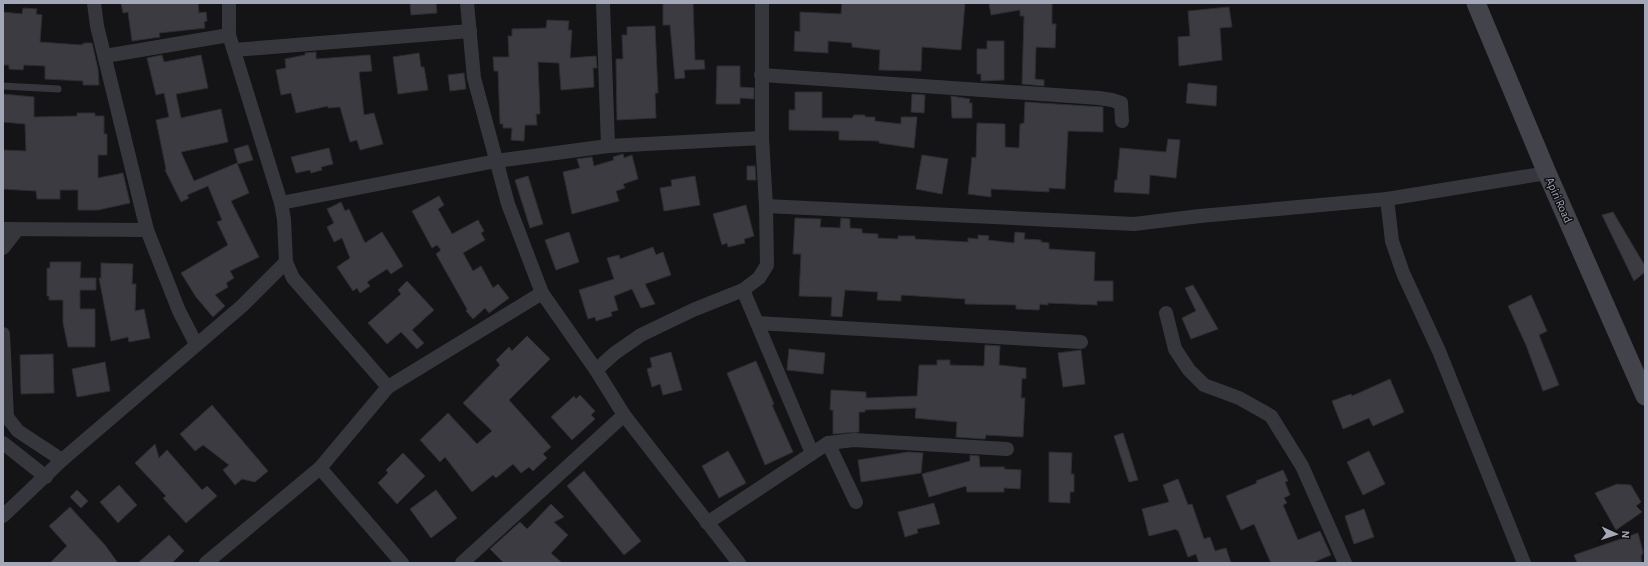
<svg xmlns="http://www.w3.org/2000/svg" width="1648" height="566" font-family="'Alegreya Sans',sans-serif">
  <rect width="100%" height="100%" fill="#141416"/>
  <g fill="#3b3b41" stroke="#2e2d32">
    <path d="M121 3H198L199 13 206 12 207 21 204 22 205 28 159 33 160 37 132 41 128 12 123 13Z"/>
    <path d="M410 3H436L437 13 411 15Z"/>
    <path d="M663 3H693L695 60H704L705 69 684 70 685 78 675 79 670 25H663Z"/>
    <path d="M842 3H965L961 50 922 47 921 71 879 70 880 50 852 47V43L828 41V53L794 51 795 31 800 32V12L841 14Z"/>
    <path d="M989 3H1052V24H1056L1055 48 1036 47 1035 79 1044 80V86L1022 84 1024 16H1020V10L991 15Z"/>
    <path d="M1229 7 1232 27 1220 28 1222 60 1179 66 1178 37 1190 36 1188 11Z"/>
    <path d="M23 8 37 9 36 14 42 15 40 42 81 45 85 43H92L98 69 99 85H83V81L45 79V66L24 65 23 70 9 69V65H3V12L22 14Z"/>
    <path d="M547 20 569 21 568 30H572L570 58 596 56 597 68H593L594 87 561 90 559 63 538 62 540 114H536L537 125H525L524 141 511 140 512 128H503V124H500L498 71H494L493 57H509L508 36H512V29L546 28Z"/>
    <path d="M655 26 658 93H655L656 118 617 120 616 59H623L622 35H627V27Z"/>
    <path d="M987 41H1004V80L981 81V74H977V49H987Z"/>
    <path d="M316 52V59L370 55 372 71 359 72 364 115 374 113 383 144 360 150 357 140 350 142 340 107 328 108V106L296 113 291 93 281 95 276 70 286 68 285 59 305 55V53Z"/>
    <path d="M419 53 421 67H424L428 90 398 94 393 57Z"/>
    <path d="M162 55 164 62 201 55 208 88 176 94 181 118 221 109 228 142 181 152 194 181 237 163 249 193 231 201 259 257 230 271 234 278 226 283 228 287 215 295 225 306 213 317 196 297 181 273 228 245 217 222 222 220 208 186 187 195 189 198 181 202 165 170 166 169 156 120 169 117 164 93 156 95 147 58Z"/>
    <path d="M717 66H740V87L754 88V99L740 98V104H716Z"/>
    <path d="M464 73 466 89 450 91 448 75Z"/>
    <path d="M1188 83 1217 86 1216 106 1186 103Z"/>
    <path d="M795 92H822V118H852L854 115H865V117H875V121L901 124V117H917L914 148 879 143V141L839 140V131L789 130V110H795Z"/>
    <path d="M3 94 34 97V117L77 116V113H95V116H104V134H107V155H98V178L123 173 130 203 98 210H78V190H60V199H37L36 191 3 189V150L26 151 25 124 3 122Z"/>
    <path d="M912 94 925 95 924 113 911 112Z"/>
    <path d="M951 96 970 99 969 103H972V118H952Z"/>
    <path d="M1025 102 1103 107V132L1068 131 1065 189 1049 188V192L991 189V197L968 194 972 157 976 158 977 123 1005 124V147L1019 148 1020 124 1024 123Z"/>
    <path d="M1168 139 1180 140 1176 178 1150 175 1149 194 1114 192 1115 180H1117L1120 148 1166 152Z"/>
    <path d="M248 145 253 160 238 164 234 149Z"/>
    <path d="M329 148 333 164 321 167 322 170 311 173 310 170 296 173 291 157Z"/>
    <path d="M623 154 624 158 632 155 638 179 623 184 625 188 616 191 619 201 572 214 563 172 580 168 577 159 592 157 594 166 614 160 613 157Z"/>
    <path d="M922 155 948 159 942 194 916 189Z"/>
    <path d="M747 166H755L756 180H747Z"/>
    <path d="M528 176 543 224 530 228 515 180Z"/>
    <path d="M695 176 700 205 664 211 660 188 672 186 671 180Z"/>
    <path d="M439 196 444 205 438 209 452 234 478 220 484 231 481 233 485 240 463 253 473 271 481 266 493 288 498 284 509 298 489 313 485 308 473 319 466 311 467 309 436 254 441 250 437 245 432 248 412 211Z"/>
    <path d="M341 202 345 211 349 209 365 243 382 232 403 266 391 274 387 269 367 282 370 286 360 293 357 288 353 291 337 267 350 258 342 238 334 242 327 227 334 223 327 209Z"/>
    <path d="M746 205 754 236 744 239 745 243 728 247 727 243 722 245 713 214Z"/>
    <path d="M1613 212 1645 266V272L1634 281 1602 215Z"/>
    <path d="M795 218 821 219 820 227 840 228 841 218 850 219V228L862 229V233L878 234V238L898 239V236H915V239L968 242V238L978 239V235L989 236 988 240 1014 243 1015 232 1025 233 1024 239 1041 240V242L1049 243V249L1095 252 1094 281H1113V301H1097V305L1048 303V305L1040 304 1039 310 1016 309V305L965 304V299L901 295V301L877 300 878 292 845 290 842 317 831 316 832 297 799 296 801 254H793Z"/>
    <path d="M569 232 579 262 556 270 545 240Z"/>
    <path d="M653 247 656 255 663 252 671 275 645 284 655 304 641 308 632 289 614 296 618 310 611 312 612 316 596 321 595 317 588 319 579 290 614 279 607 258 619 255 620 259Z"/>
    <path d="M50 262H81L80 278H96V290H80V309H95V347H68L63 323V300H49V296H47V268H50Z"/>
    <path d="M101 263 133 264 132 284H136L135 311 144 309 150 338 129 342 128 337 111 341 99 278H101Z"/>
    <path d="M407 281 434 310 412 330 424 343 417 349 401 332 387 344 368 323 401 294 398 290Z"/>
    <path d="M1193 285 1218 329 1191 339 1182 318 1196 311 1185 288Z"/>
    <path d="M1531 295 1547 331 1539 335 1559 385 1543 391 1526 345 1508 306Z"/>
    <path d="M527 336 550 359 509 400 551 447 543 454 547 458 533 471 529 467 521 473 513 464 496 478 493 475 472 492 445 457 440 462 420 440 448 413 477 444 492 431 463 403 500 365 496 360 509 347 512 351Z"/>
    <path d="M985 345 1000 346 999 365 1026 368V379L1022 378 1021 398H1025L1023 437 986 435 985 439 956 437 957 422 915 418 916 408 865 410V412H859V432L833 434V410H830L831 390 866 392V398L917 396 919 365H937V360H950V365L984 366Z"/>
    <path d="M789 349 825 353 823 374 787 370Z"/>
    <path d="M1081 350 1085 384 1063 387 1058 353Z"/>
    <path d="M671 352 682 390 663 395 660 384 652 387 647 369 652 367 650 358Z"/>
    <path d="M53 354 54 393 21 394 20 355Z"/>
    <path d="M756 361 774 404 772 405 793 452 765 465 727 373Z"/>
    <path d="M105 362 110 391 77 397 72 369Z"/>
    <path d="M1390 379 1404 412 1373 426 1369 418 1343 429 1332 401 1351 394 1352 396Z"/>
    <path d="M580 395 595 411 591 415 595 419 572 440 551 417 574 396 576 399Z"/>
    <path d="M212 405 268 471 255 482 242 479 235 485 223 470 229 465 203 445 195 451 180 434Z"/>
    <path d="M1123 433 1138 480 1129 482 1114 436Z"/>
    <path d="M155 444 159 458 167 450 202 490 207 486 217 496 186 523 163 498 166 496 135 463Z"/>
    <path d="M728 451 746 483 719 498 702 466Z"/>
    <path d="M1369 451 1385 484 1363 495 1347 462Z"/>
    <path d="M908 452 923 453 921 473 861 482 858 460Z"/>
    <path d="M1049 452 1072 453 1071 474H1074V492H1070V503L1049 502Z"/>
    <path d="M403 453 425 476 397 504 378 483 388 473 386 470Z"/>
    <path d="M970 455 979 456 980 467H1005L1004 469 1021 470 1020 489 1004 488V492H967L966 486 929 497 922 474 970 461Z"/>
    <path d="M1283 470 1288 481 1285 482 1290 495 1284 498 1287 503 1283 505 1298 540 1320 531 1331 555 1312 563H1271L1254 524 1241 530 1226 496 1257 483 1256 481Z"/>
    <path d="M584 471 641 541 624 555 567 486Z"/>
    <path d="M1178 479 1188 505 1192 504 1204 539 1210 537 1215 551 1226 548 1231 563H1199L1196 554 1188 557 1178 530 1177 531 1176 529 1149 536 1142 509 1169 502 1163 485Z"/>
    <path d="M1617 484 1631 485 1641 502 1636 506 1642 512 1616 530 1595 493Z"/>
    <path d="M119 485 137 505 118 523 100 502Z"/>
    <path d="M77 490 88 501 81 508 70 497Z"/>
    <path d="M436 490 457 518 431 538 410 509Z"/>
    <path d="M934 503 940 524 917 529 918 533 905 537 898 512Z"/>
    <path d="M551 504 564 517 554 522 568 535 551 553 562 563H504L490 549 520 522 527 529Z"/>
    <path d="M70 507 105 545 118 563H50L67 546 49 526Z"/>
    <path d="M1364 509 1374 537 1354 544 1345 516Z"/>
    <path d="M1638 533 1643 552 1641 557 1642 563H1577L1574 555Z"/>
    <path d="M169 535 184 551 172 563H138Z"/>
  </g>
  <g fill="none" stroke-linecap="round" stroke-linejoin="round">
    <path stroke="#36363d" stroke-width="7" d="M3 86 58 89"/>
    <g stroke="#36363d" stroke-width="14">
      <path d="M94 3 97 26 147 230 179 311 196 344"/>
      <path d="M229 3V35L281 203 284 219 286 262 293 278 388 387"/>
      <path d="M467 3 474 78 508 204 542 293 596 370 624 415 739 563"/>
      <path d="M603 3 608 146"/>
      <path d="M234 50 470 31"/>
      <path d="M105 56 229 35"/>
      <path d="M761 75 1099 98 1112 100 1121 103 1122 121"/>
      <path d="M1387 199 1392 241 1403 273 1439 351 1524 563"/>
      <path d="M281 203 496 161 608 146 762 138"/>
      <path d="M766 206 1134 224 1200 216 1387 199 1547 173"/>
      <path d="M3 229 147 230"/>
      <path d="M3 248 17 230"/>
      <path d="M743 290 812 453"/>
      <path d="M1166 313 1175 349 1189 370 1204 385 1239 398 1271 416 1302 466 1345 563"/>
      <path d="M757 323 1081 342"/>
      <path d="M3 334 7 417 18 431 62 460"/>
      <path d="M596 370 615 353 641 335 693 310 743 290 759 278 767 265 766 206 762 138V3"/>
      <path d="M3 443 46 477"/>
      <path d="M828 443 856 502"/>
      <path d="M320 468 402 563"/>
      <path d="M3 516 62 460 242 306 286 262"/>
      <path d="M707 523 828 443 854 440 1007 449"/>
      <path d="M206 563 320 468 388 387 542 293"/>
      <path d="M462 563 624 415"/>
    </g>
    <path stroke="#42434b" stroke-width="19" d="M1476 3 1547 173 1645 396"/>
  </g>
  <g text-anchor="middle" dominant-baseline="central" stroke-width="3" stroke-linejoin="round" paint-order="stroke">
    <g font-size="12" fill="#a4a7b7" stroke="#0f0f11">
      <text transform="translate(1559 200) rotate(66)">Apiri Road</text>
    </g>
  </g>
  <rect width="1648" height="566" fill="none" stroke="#a4a7b7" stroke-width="8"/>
  <g transform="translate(1616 534) rotate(93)" stroke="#0f0f11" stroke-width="3" paint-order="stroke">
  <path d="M0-3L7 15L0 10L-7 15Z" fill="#a4a7b7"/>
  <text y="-6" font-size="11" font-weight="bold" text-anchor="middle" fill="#a4a7b7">N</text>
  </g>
</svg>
